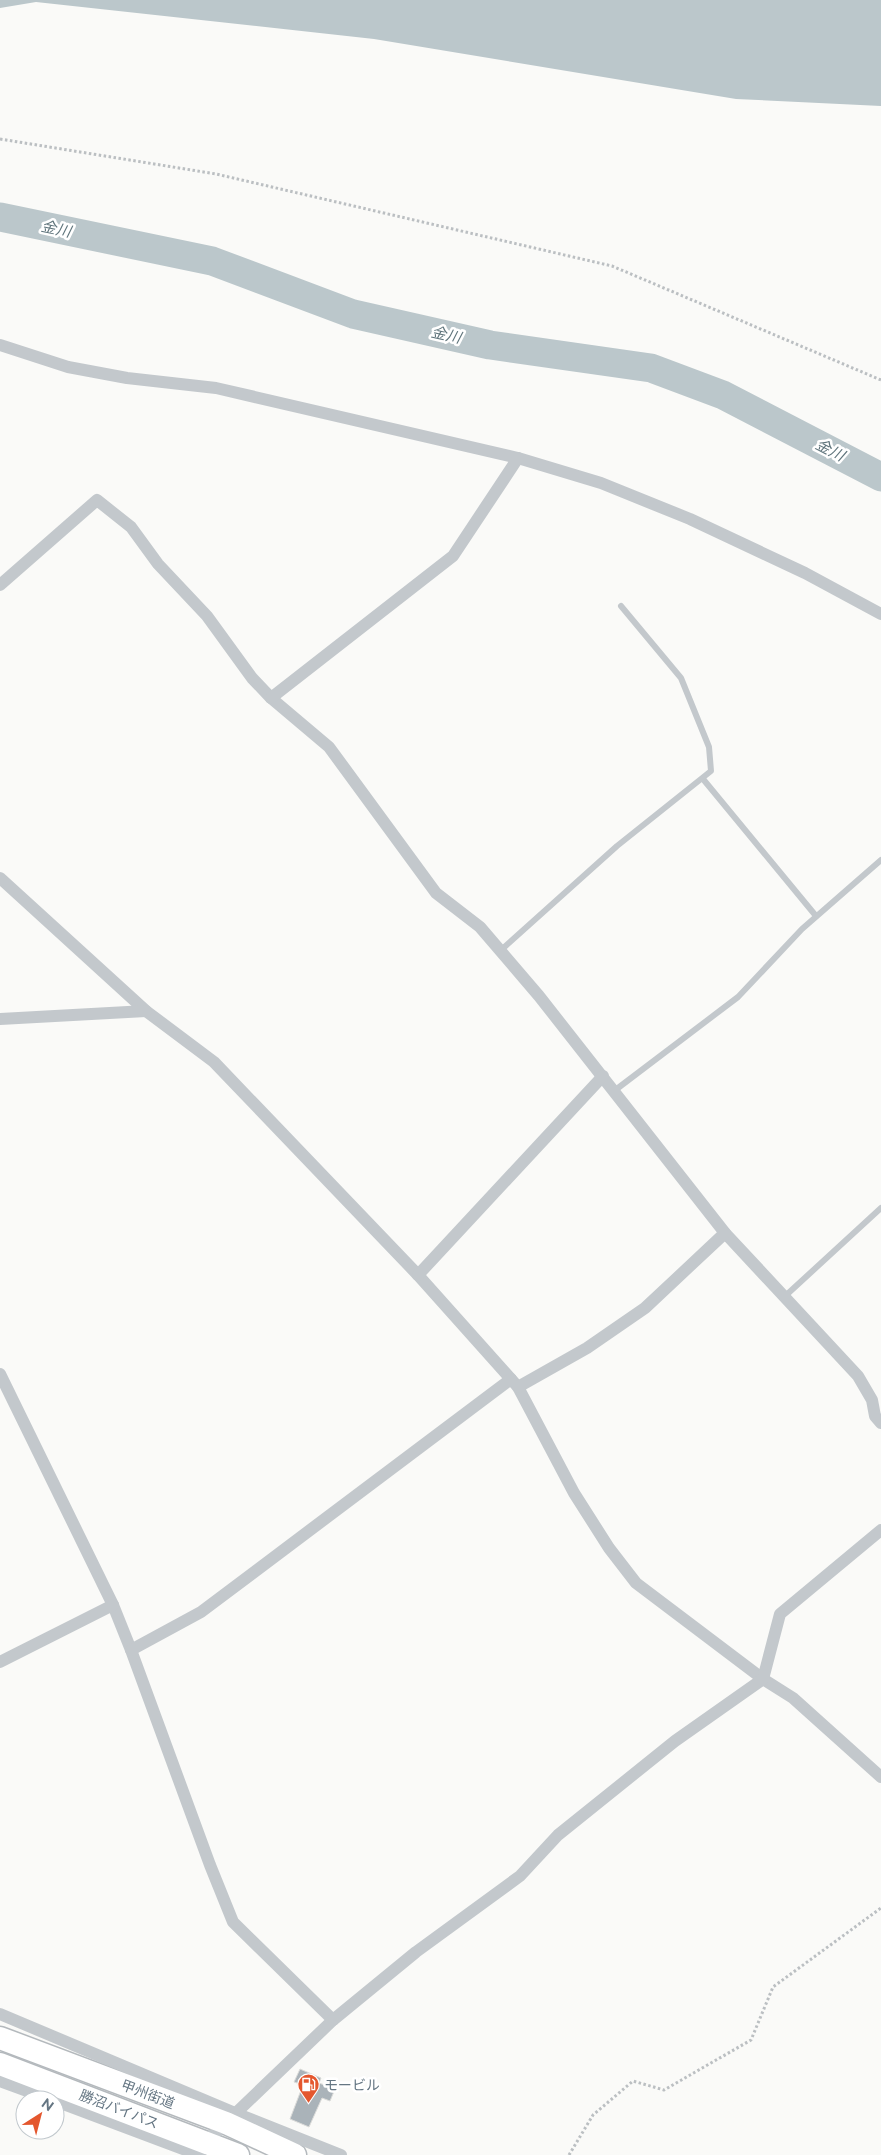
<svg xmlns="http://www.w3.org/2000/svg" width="881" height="2155" font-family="Raleway,'Noto Sans JP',sans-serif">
  <rect width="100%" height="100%" fill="#fafaf8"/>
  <path fill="#bbc7cb" d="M0 0H881V106L736 99 374 39 36 2 0 8Z"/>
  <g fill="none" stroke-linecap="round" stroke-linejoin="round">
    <path stroke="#bbc7cb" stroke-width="29" d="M0 217 212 261 353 314 490 345 651 368 723 395 881 477"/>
  </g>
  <path fill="#aab3b9" stroke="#dcdcda" d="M300 2069 321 2078 319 2083 335 2089 330 2101 322 2098 309 2127 290 2119 303 2085 294 2082Z"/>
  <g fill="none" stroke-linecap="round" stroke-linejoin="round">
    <defs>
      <g id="highway">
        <path d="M0 2038 226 2123 295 2155"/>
        <path d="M0 2064 238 2155"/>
      </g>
    </defs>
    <use href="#highway" stroke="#b4b9bd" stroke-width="25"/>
    <g stroke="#bbbfc2" stroke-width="3" stroke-dasharray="2.5 2.5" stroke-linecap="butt">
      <path d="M0 139 216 174 612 266 881 380"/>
      <path d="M569 2155 593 2115 633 2081 664 2090 751 2040 773 1987 881 1908"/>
    </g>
    <g stroke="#c3c8cc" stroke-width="6">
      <path d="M703 779 816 916"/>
      <path d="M500 951 617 846 711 771 709 747 681 678 621 606"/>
      <path d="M614 1091 738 997 802 929 881 860"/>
      <path d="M783 1298 881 1208"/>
    </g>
    <g stroke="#c3c8cc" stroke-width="12">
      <path d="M0 345 68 367 127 378 216 388 518 458 601 483 690 519 805 573 881 614"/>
      <path d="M0 585 97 500 131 527 158 564 207 616 252 678 271 698 329 747 436 893 480 927 539 996 725 1233 858 1376 872 1400 875 1416 881 1423"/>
      <path d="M271 698 453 556 518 458"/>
      <path d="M0 878 146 1011 214 1062 418 1275 518 1387 574 1493 609 1548 636 1583 763 1679 793 1698 881 1777"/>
      <path d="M0 1019 146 1011"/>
      <path d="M418 1275 603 1076"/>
      <path d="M0 1374 113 1605 131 1650 210 1865 233 1922 333 2020"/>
      <path d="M518 1387 587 1348 645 1308 725 1233"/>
      <path d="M131 1650 201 1612 511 1379"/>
      <path d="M0 1662 113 1605"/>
      <path d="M0 2014 235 2113 341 2155"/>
      <path d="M0 2081 52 2100"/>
      <path d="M55 2101 199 2155"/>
      <path d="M192 2155 333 2020 416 1952 520 1876 558 1835 675 1741 763 1679 780 1614 881 1530"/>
    </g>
    <use href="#highway" stroke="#fff" stroke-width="22"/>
  </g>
  <defs>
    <symbol id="fuel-pin" viewBox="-11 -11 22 30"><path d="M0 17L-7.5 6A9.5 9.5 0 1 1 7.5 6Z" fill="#e4572e" stroke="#fff"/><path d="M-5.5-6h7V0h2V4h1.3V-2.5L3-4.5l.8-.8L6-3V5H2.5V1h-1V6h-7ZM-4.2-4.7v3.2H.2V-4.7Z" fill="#fff"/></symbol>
  </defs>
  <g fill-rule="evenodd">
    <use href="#fuel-pin" x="296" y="2072" width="25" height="34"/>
  </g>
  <g text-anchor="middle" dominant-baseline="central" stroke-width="5" stroke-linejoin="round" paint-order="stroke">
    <g font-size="14" fill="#657683" stroke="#fff" text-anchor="start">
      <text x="324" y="2085">モービル</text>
    </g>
    <g font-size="14" fill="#657683" stroke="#fff">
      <text transform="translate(148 2094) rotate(21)">甲州街道</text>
      <text transform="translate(119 2109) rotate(21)">勝沼バイパス</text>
    </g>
    <g font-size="15" font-style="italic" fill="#60757c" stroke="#fff">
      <text transform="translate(56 229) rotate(12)">金川</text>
      <text transform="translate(446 335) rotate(13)">金川</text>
      <text transform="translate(830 450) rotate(27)">金川</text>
    </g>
  </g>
  <g transform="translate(40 2115) rotate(36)"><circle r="24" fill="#ffffff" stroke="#c1c8cd"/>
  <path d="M0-4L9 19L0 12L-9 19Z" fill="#e4572e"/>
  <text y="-8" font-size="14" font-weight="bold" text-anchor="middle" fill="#657683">N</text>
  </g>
</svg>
